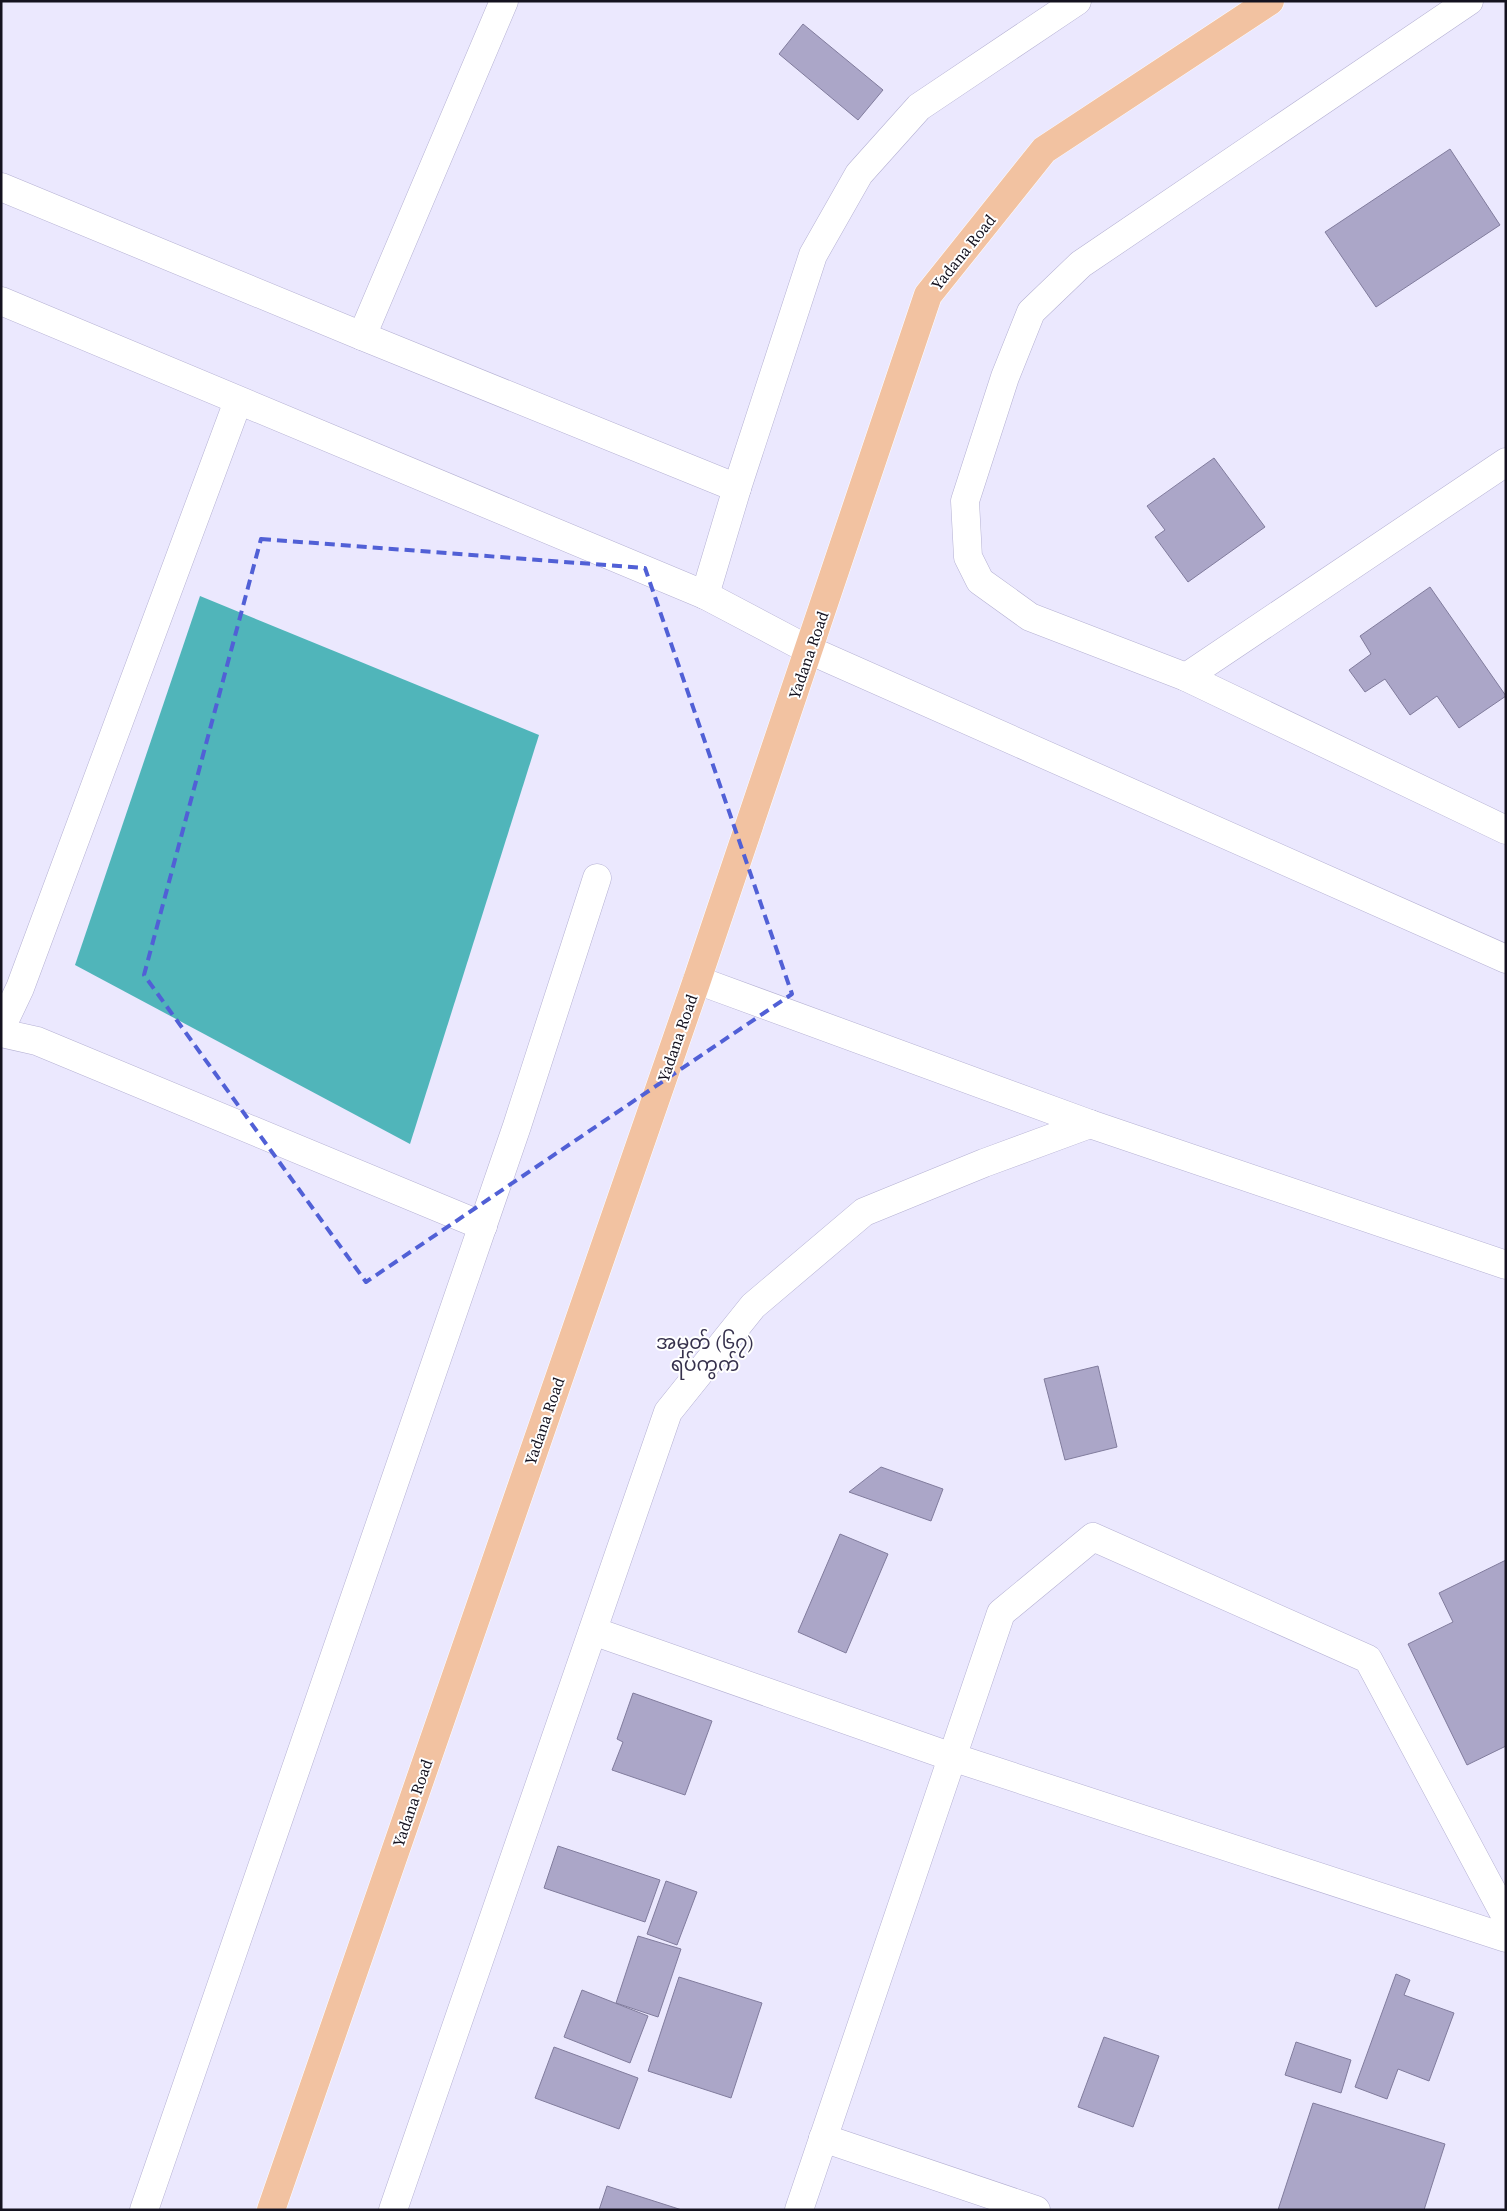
<svg xmlns="http://www.w3.org/2000/svg" width="1507" height="2211" font-family="'Source Serif 4','Noto Sans Myanmar',serif">
  <rect width="100%" height="100%" fill="#ebe8fe"/>
  <path fill="#50b5ba" d="M200 596 539 735 410 1144 75 965Z"/>
  <g fill="#aba6c8" stroke="#817c9d">
    <path d="M803 24 883 90 858 120 779 54Z"/>
    <path d="M1450 149 1500 225 1376 307 1325 232Z"/>
    <path d="M1214 458 1265 527 1188 582 1155 537 1165 530 1147 506Z"/>
    <path d="M1430 587 1506 696 1459 728 1437 696 1410 715 1385 679 1365 692 1349 670 1371 654 1360 636Z"/>
    <path d="M1098 1366 1117 1447 1065 1460 1044 1379Z"/>
    <path d="M881 1467 943 1489 931 1521 849 1492Z"/>
    <path d="M840 1534 888 1554 846 1653 798 1632Z"/>
    <path d="M1506 1560V1746L1467 1765 1408 1644 1453 1622 1439 1593Z"/>
    <path d="M633 1693 712 1721 685 1795 612 1770 623 1742 617 1739Z"/>
    <path d="M558 1846 660 1880 645 1922 544 1888Z"/>
    <path d="M666 1881 697 1892 677 1945 647 1934Z"/>
    <path d="M638 1936 681 1949 658 2017 616 2003Z"/>
    <path d="M1396 1974 1410 1980 1404 1995 1454 2013 1429 2081 1398 2069 1387 2099 1355 2087Z"/>
    <path d="M679 1977 762 2003 731 2098 648 2071Z"/>
    <path d="M582 1990 648 2016 630 2063 564 2037Z"/>
    <path d="M1104 2037 1159 2056 1133 2127 1078 2107Z"/>
    <path d="M1296 2042 1351 2060 1341 2093 1285 2075Z"/>
    <path d="M554 2047 638 2078 619 2129 535 2098Z"/>
    <path d="M1313 2103 1445 2144 1424 2210H1278Z"/>
    <path d="M607 2186 682 2210H599Z"/>
  </g>
  <g fill="none" stroke-linecap="round" stroke-linejoin="round">
    <defs>
      <g id="minor">
        <path d="M1469 1 1081 264 1031 312 1005 377 965 501 968 557 980 581 1030 617 1186 677 1506 830"/>
        <path d="M1 187 362 336 737 488"/>
        <path d="M1 301 705 595 809 650 1506 959"/>
        <path d="M362 336 504 1"/>
        <path d="M705 595 737 488 813 255 859 174 919 107 1077 1"/>
        <path d="M1186 677 1506 462"/>
        <path d="M697 980 1090 1124 1506 1265"/>
        <path d="M1 1028 20 988 238 401"/>
        <path d="M1 1033 37 1041 483 1226"/>
        <path d="M593 1631 952 1757 1506 1938"/>
        <path d="M823 2138 1036 2210"/>
        <path d="M144 2210 517 1126 597 878"/>
        <path d="M393 2210 668 1412 753 1306 864 1212 984 1163 1090 1124"/>
        <path d="M799 2210 1001 1613 1093 1537 1368 1659 1506 1917"/>
      </g>
      <path id="major" d="M271 2210 697 980 928 295 1044 150 1270 1"/>
    </defs>
    <use href="#minor" stroke="#b5b1d3" stroke-width="29"/>
    <use href="#major" stroke="#fff" stroke-width="29"/>
    <use href="#minor" stroke="#fff" stroke-width="28"/>
    <use href="#major" stroke="#f2c2a1" stroke-width="28"/>
  </g>
  <path fill="none" stroke="#5160d6" stroke-width="4" stroke-dasharray="10 6" stroke-linejoin="round" d="M261 539 645 568 792 994 366 1282 144 975Z"/>
  <g text-anchor="middle" dominant-baseline="central" stroke-width="4" stroke-linejoin="round" paint-order="stroke">
    <g font-size="16" fill="#14121f" stroke="#fff">
      <text transform="translate(963 252) rotate(-51)">Yadana Road</text>
      <text transform="translate(808 655) rotate(-71)">Yadana Road</text>
      <text transform="translate(677 1038) rotate(-71)">Yadana Road</text>
      <text transform="translate(544 1421) rotate(-71)">Yadana Road</text>
      <text transform="translate(412 1803) rotate(-71)">Yadana Road</text>
    </g>
    <g font-size="19" fill="#36314d" stroke="#fff">
      <text x="705" y="1342">အမှတ် (၆၇)<tspan x="705" dy="22">ရပ်ကွက်</tspan></text>
    </g>
  </g>
  <rect width="1507" height="2211" fill="none" stroke="#14121f" stroke-width="5"/>
</svg>
